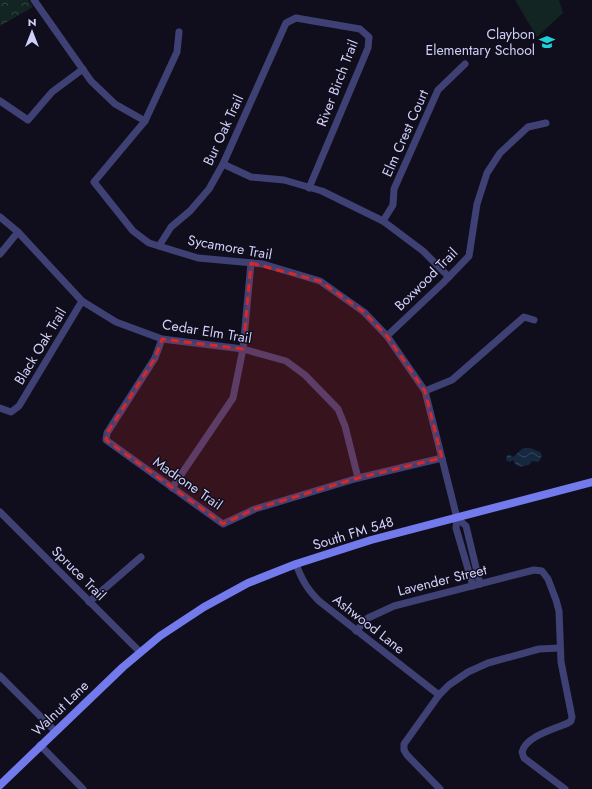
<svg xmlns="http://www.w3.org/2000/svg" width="592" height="789" font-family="Jost,sans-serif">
  <defs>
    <pattern id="forest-crowns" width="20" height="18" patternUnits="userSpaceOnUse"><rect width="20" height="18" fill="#122523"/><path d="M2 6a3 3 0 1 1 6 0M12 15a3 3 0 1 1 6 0" fill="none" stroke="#344"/></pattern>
    <pattern id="water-waves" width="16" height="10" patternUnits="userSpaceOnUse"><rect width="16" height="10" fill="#152840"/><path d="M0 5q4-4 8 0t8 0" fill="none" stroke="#36465c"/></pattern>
  </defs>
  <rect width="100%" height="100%" fill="#100e1c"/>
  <path fill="#122523" d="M515 0H559L563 13 537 37Z"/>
  <path fill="url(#forest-crowns)" d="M0 0H28L33 7 0 26Z"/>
  <path fill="url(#water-waves)" d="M524 448H530L540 452 542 455 540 460 538 462 532 461C529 466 521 468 516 465L513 460 510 462 506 460 507 455H510L513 457C517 455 519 450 524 448Z"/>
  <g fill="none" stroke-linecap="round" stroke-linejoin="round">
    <g stroke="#3f4175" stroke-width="7">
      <path d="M34 0 91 81 115 104 145 121"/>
      <path d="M179 32 177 52 145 121 94 182 133 231 149 243 198 258 263 264 320 281 364 312 387 336 425 391 457 518 456 528 473 586"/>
      <path d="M0 101 28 120 52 92 83 69"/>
      <path d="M223 164 251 177 284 180 322 191 383 221 423 251 449 277"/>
      <path d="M0 217 18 232 82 301 116 322 162 339 243 349 286 361 305 375 338 409 345 426 358 478"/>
      <path d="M383 221 393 205 394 189 438 90 465 64"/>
      <path d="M159 246 171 227 190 211 209 189 223 164 286 23 296 18 360 29 369 37 368 48 309 188"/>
      <path d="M0 254 18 232"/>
      <path d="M387 336 443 283 469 256 477 204 487 173 500 153 528 127 546 123"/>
      <path d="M162 339 155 358 107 433 106 440 223 524 255 509 358 478 442 458"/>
      <path d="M425 391 452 380 524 317 534 320"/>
      <path d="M0 408 11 412 19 406 82 301"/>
      <path d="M172 488 233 398 243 349 251 263"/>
      <path d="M0 512 140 652"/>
      <path d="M457 518 466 526 480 584"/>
      <path d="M296 564C302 580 307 589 319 601L439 695"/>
      <path d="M89 602 141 557"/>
      <path d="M356 631 368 618 394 606 534 570 542 571 548 579 556 600 559 611 561 662 572 717 571 721 568 723C555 729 526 736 522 752L524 758 565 789"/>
      <path d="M0 676 55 731"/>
      <path d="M40 745 83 789"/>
      <path d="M440 789 407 755 404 750V744L439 695 449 685 468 672 488 663 539 649 560 648"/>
    </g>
    <path stroke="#737aec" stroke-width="8" d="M0 785 123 667 160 636 204 607 248 583 296 564 371 540 592 482"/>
  </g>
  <path fill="#d62828" fill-opacity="0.2" stroke="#d62828" stroke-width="3" stroke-dasharray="8 5" stroke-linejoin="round" d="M251 263 320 281 364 312 387 336 425 391 442 458 358 478 255 509 223 524 106 440 107 433 155 358 162 339 243 349Z"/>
  <defs>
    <symbol id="school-bare" viewBox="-9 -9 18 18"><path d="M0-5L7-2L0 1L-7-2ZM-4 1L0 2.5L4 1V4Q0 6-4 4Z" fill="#1dd2d7" stroke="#100e1c" stroke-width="2.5" paint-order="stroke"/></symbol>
  </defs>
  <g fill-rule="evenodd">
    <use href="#school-bare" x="536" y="31" width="22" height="22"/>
  </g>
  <g text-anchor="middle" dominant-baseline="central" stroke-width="3" stroke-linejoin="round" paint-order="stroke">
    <g font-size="14" fill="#d1d0f9" stroke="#100e1c" text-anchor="end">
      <text x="535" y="34">Claybon<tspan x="535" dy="16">Elementary School</tspan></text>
    </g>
    <g font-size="14" fill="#d1d0f9" stroke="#100e1c">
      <text transform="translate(337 83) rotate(-69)">River Birch Trail</text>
      <text transform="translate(223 130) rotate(-65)">Bur Oak Trail</text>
      <text transform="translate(405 133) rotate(-66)">Elm Crest Court</text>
      <text transform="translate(230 247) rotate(10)">Sycamore Trail</text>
      <text transform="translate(426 279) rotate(-45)">Boxwood Trail</text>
      <text transform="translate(207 331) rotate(9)">Cedar Elm Trail</text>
      <text transform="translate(40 346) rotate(-59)">Black Oak Trail</text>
      <text transform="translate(188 483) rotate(35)">Madrone Trail</text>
      <text transform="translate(353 533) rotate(-17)">South FM 548</text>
      <text transform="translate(79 573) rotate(45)">Spruce Trail</text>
      <text transform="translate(442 580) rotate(-14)">Lavender Street</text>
      <text transform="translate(369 624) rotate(38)">Ashwood Lane</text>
      <text transform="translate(60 708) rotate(-44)">Walnut Lane</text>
    </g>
  </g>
  <g transform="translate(32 32)" stroke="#100e1c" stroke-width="3" paint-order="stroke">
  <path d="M0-3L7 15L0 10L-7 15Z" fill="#d1d0f9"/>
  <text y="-6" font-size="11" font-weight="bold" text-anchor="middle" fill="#d1d0f9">N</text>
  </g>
</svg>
